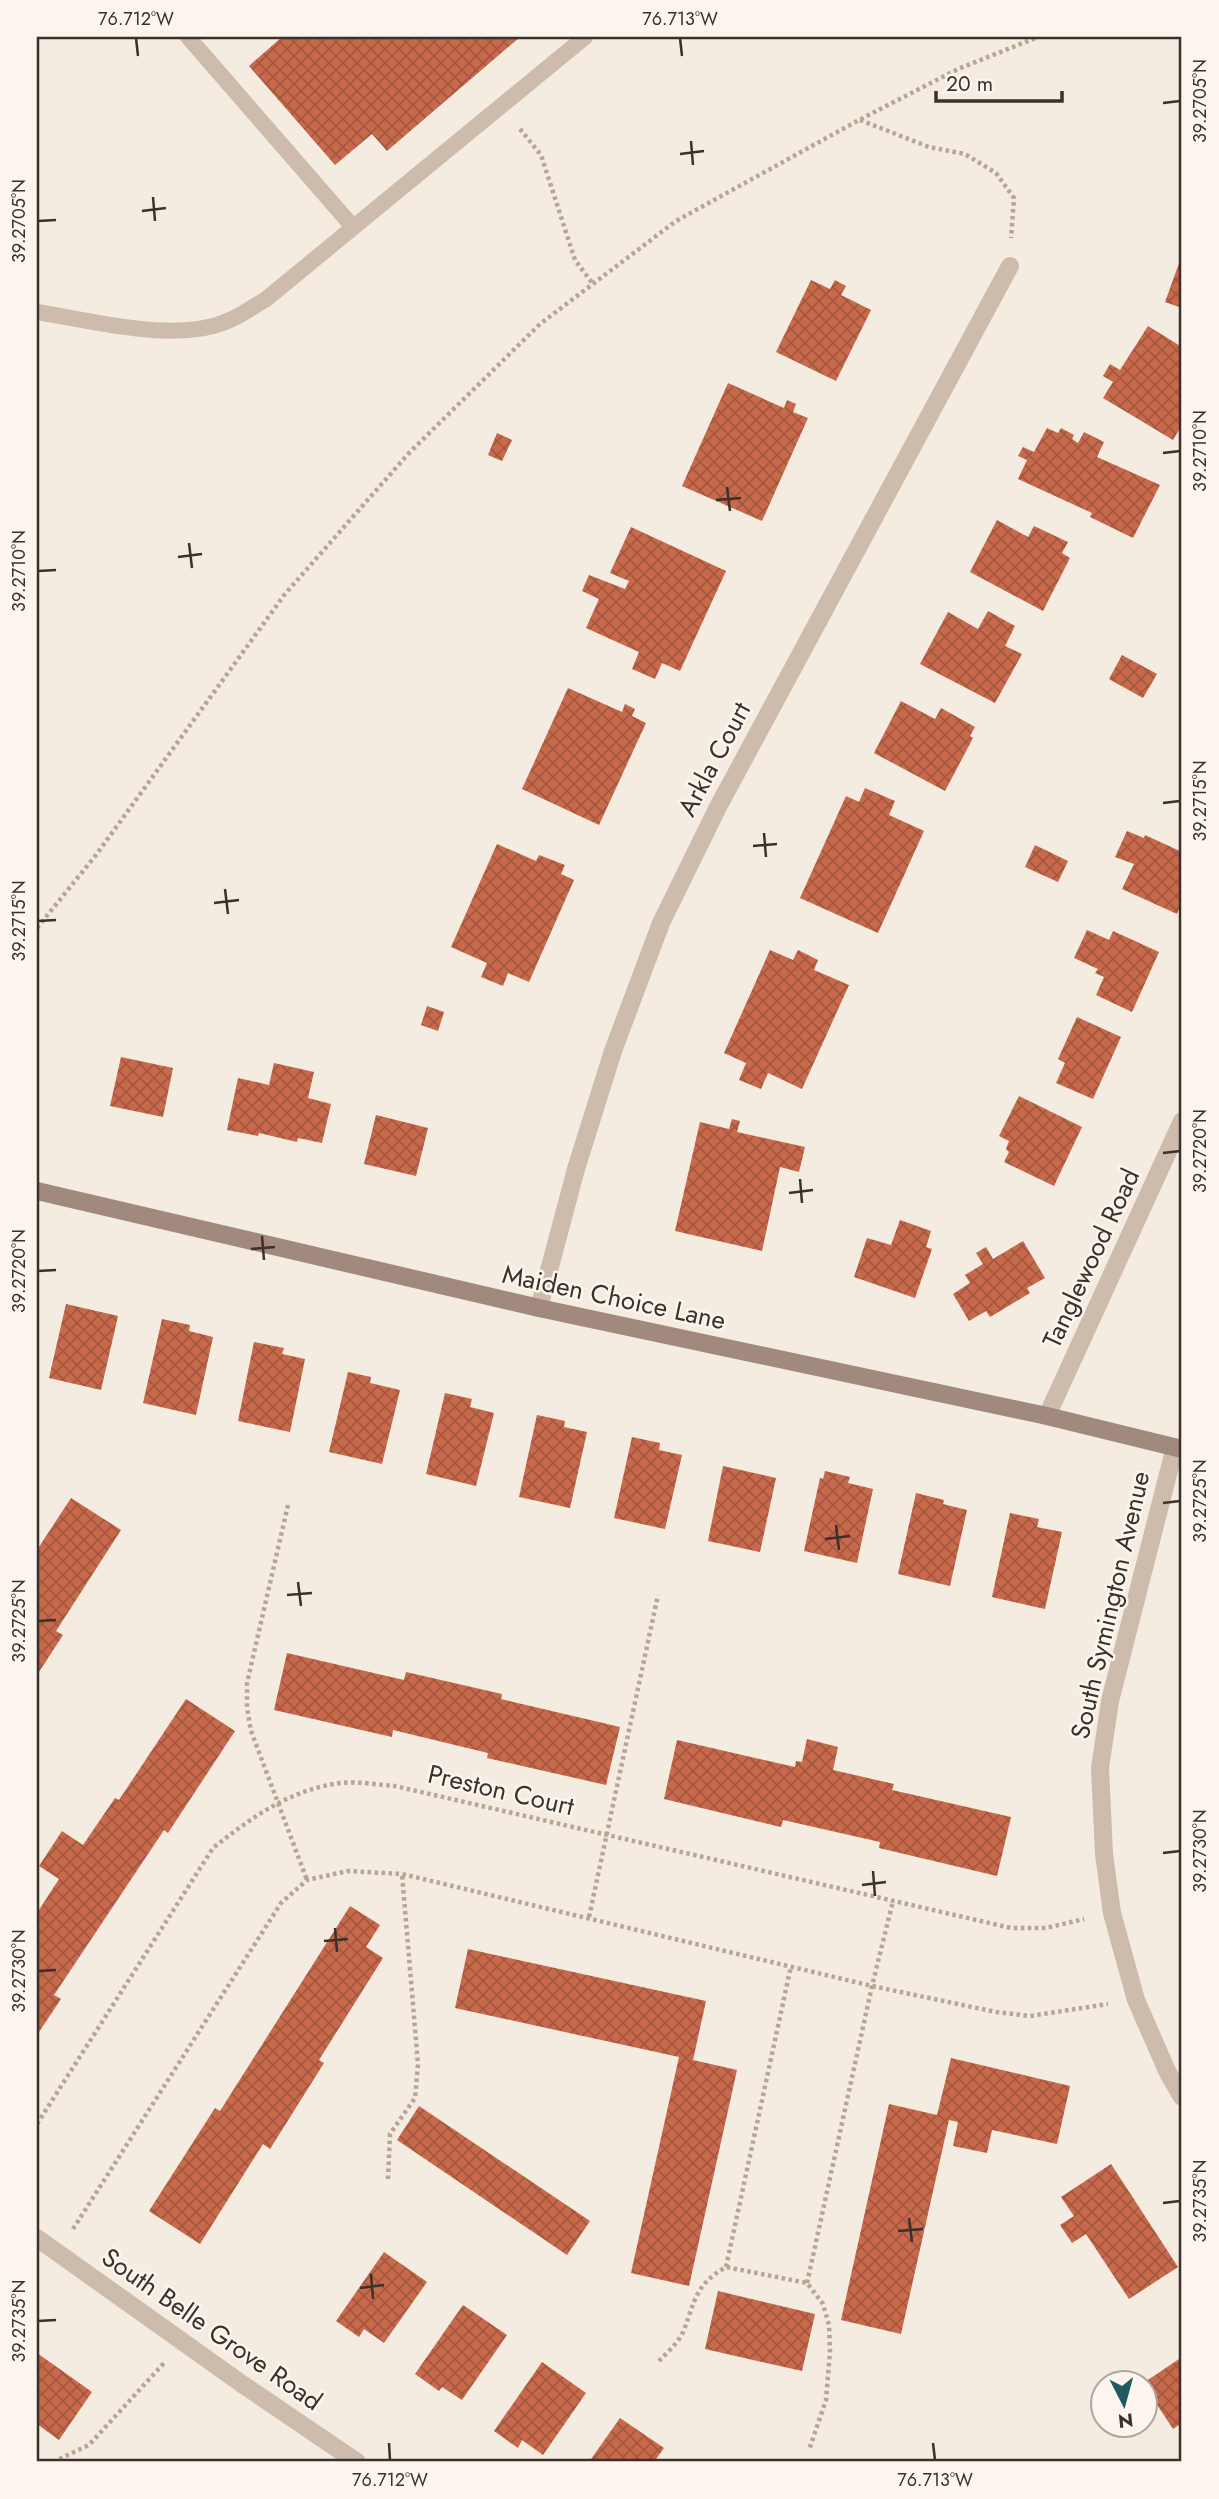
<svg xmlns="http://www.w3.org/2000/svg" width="1219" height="2499" font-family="Jost,sans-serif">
  <defs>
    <pattern id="building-cross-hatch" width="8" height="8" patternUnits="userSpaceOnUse" patternTransform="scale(1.75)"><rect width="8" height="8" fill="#c8694b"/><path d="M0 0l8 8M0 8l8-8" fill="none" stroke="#a4573f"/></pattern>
  </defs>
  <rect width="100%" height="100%" fill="#f4ebe1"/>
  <g fill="url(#building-cross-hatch)">
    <path d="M282 37H520L387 151 372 134 335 165 249 66Z"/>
    <path d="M1182 255V308L1165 302Z"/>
    <path d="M811 280 830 289 835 280 846 286 841 295 871 310 836 381 776 352Z"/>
    <path d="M1148 326 1182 347V425L1173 440 1103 398 1113 382 1103 376 1110 364 1120 370Z"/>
    <path d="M728 383 784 408 787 400 796 404 793 412 808 418 762 521 682 486Z"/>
    <path d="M1047 428 1058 433 1061 428 1074 435 1072 439 1078 443 1084 432 1104 442 1097 457 1160 485 1133 538 1090 517 1092 513 1018 479 1027 460 1018 456 1023 447 1034 452Z"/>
    <path d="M497 433 512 440 502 461 488 455Z"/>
    <path d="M997 520 1028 537 1034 526 1068 542 1062 553 1070 558 1043 611 970 572Z"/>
    <path d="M631 527 726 571 680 671 662 663 655 679 632 669 639 652 586 628 599 599 582 591 589 575 625 589 629 581 610 573Z"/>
    <path d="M988 611 1015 626 1005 646 1022 654 995 703 920 664 948 612 978 629Z"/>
    <path d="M1122 655 1157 674 1143 698 1109 679Z"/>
    <path d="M568 688 622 712 625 704 635 709 632 716 646 723 599 825 522 789Z"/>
    <path d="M901 701 935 719 941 708 975 727 970 736 973 738 945 791 874 753Z"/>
    <path d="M865 788 895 801 889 815 924 831 878 933 800 898 846 796 859 802Z"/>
    <path d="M1127 831 1144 838 1145 835 1182 852V902L1177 914 1122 889 1134 864 1115 857Z"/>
    <path d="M497 844 536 861 539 855 565 865 561 874 574 880 529 982 508 973 503 986 481 977 487 963 451 947Z"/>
    <path d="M1035 845 1068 861 1058 882 1025 867Z"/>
    <path d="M1087 930 1109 940 1113 931 1159 952 1132 1012 1096 995 1104 977 1095 973 1098 969 1074 958Z"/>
    <path d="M770 950 793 960 798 950 818 960 814 970 849 985 802 1089 768 1073 761 1089 739 1080 746 1063 724 1053Z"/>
    <path d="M427 1006 444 1012 438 1031 421 1025Z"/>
    <path d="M1077 1017 1121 1037 1093 1099 1056 1083 1065 1063 1058 1059Z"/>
    <path d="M121 1057 173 1068 163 1117 110 1106Z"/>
    <path d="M274 1063 314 1072 308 1098 331 1104 322 1143 298 1138 297 1142 259 1133 258 1136 227 1130 238 1078 269 1085Z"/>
    <path d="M1019 1096 1082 1127 1054 1186 1004 1162 1009 1152 1006 1149 1009 1141 999 1136Z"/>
    <path d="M376 1115 428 1128 416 1176 364 1164Z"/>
    <path d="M732 1119 740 1121 737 1132 805 1147 799 1172 780 1167 762 1251 675 1231 700 1122 729 1129Z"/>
    <path d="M900 1220 931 1231 926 1247 932 1249 915 1298 854 1277 867 1238 891 1245Z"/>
    <path d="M1023 1241 1045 1278 1027 1288 1030 1293 990 1317 986 1311 969 1321 953 1294 970 1283 965 1275 983 1264 976 1253 986 1247 993 1259Z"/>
    <path d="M66 1304 118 1316 101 1390 49 1378Z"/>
    <path d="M162 1319 190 1325 189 1331 213 1337 196 1415 143 1403Z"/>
    <path d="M254 1342 284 1348 282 1354 305 1359 290 1432 238 1421Z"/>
    <path d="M348 1372 371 1377 370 1383 400 1390 382 1464 329 1452Z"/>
    <path d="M445 1393 472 1399 470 1407 494 1413 476 1486 426 1474Z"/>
    <path d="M537 1415 565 1421 564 1427 587 1432 570 1508 519 1497Z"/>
    <path d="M632 1437 660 1443 659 1450 682 1455 665 1529 614 1518Z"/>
    <path d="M723 1466 776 1478 760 1552 708 1541Z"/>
    <path d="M825 1471 850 1477 848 1483 873 1489 857 1563 804 1551 820 1478 823 1479Z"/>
    <path d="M916 1493 944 1500 943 1504 967 1510 950 1586 898 1574Z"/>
    <path d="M71 1498 121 1530 56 1631 63 1635 37 1675V1550Z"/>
    <path d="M1010 1513 1039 1519 1037 1527 1062 1532 1045 1609 992 1597Z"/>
    <path d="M287 1653 404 1680 406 1672 502 1694 501 1699 620 1727 606 1785 487 1758 488 1753 393 1730 392 1737 274 1710Z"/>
    <path d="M186 1699 235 1731 168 1833 164 1830 54 1995 61 1999 37 2035V1913L59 1879 39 1866 62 1831 83 1845 115 1798 119 1800Z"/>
    <path d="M807 1739 838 1747 833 1770 894 1784 892 1790 1011 1817 997 1876 879 1848 880 1842 783 1820 781 1827 664 1799 677 1740 795 1767 796 1761 802 1762Z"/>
    <path d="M350 1906 380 1925 366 1947 383 1958 319 2060 324 2063 270 2149 263 2144 200 2244 149 2211 215 2108 220 2111Z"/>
    <path d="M468 1949 706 2001 693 2060 737 2070 689 2286 631 2273 679 2057 455 2008Z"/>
    <path d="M951 2058 1070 2086 1057 2144 992 2130 987 2153 953 2146 958 2122 949 2120 901 2334 841 2320 889 2104 937 2115Z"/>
    <path d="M419 2106 590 2221 567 2255 397 2140Z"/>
    <path d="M1111 2164 1178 2267 1129 2299 1086 2234 1072 2243 1060 2225 1074 2216 1061 2197Z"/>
    <path d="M384 2252 427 2282 384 2343 364 2329 359 2337 336 2321Z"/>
    <path d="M718 2291 815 2314 802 2371 705 2349Z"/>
    <path d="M463 2305 507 2335 462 2400 442 2387 439 2391 415 2374Z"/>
    <path d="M37 2353 92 2392 59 2440 37 2424Z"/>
    <path d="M1182 2357V2423L1173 2429 1146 2388V2384H1142Z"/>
    <path d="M542 2362 586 2393 543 2455 522 2440 518 2448 494 2431Z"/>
    <path d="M620 2418 664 2448 654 2462H589Z"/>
  </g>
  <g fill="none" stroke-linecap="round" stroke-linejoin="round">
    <g stroke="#b9a596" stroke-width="4.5" stroke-dasharray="3.5 3.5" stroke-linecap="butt">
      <path d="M860 120 929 147 965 154 996 173 1014 198 1011 238"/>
      <path d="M520 129 541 155 575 260 593 284"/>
      <path d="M37 928 96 855 285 594 409 453 540 324 676 221 859 120 958 69 1038 37"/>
      <path d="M288 1505 247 1683V1707L251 1731 307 1880"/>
      <path d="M589 1917 658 1595"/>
      <path d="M37 2124 213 1848C252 1817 291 1789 341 1783 358 1781 378 1785 395 1786L1011 1928H1046L1084 1919"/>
      <path d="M388 2179 390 2134 415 2098 418 2064 402 1874"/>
      <path d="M73 2229 281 1903 307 1880 348 1871 402 1874 872 1986 996 2012 1030 2016 1108 2004"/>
      <path d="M726 2267 791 1966"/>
      <path d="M807 2283 872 1986 893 1901"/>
      <path d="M659 2361C668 2352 679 2342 684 2330 695 2300 696 2284 726 2267L807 2283 823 2304 829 2325 830 2351 826 2400 809 2450"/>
      <path d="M53 2462 89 2445 164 2363"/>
    </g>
    <g stroke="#cdbbac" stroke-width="16">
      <path d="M188 37 353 227"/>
      <path d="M37 312C94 321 179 345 232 319 243 314 254 306 265 300L585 37"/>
    </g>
    <g stroke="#cdbbac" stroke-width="18">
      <path d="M539 1308 576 1169 613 1051 661 923 718 807 1010 266"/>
      <path d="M1047 1416 1182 1121"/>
      <path d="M1175 1447 1110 1701 1100 1768 1104 1854 1112 1913 1136 2000 1168 2073 1182 2097"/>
      <path d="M37 2238 242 2384 357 2462"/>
    </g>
    <path stroke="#a18a7d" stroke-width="18" d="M37 1191 539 1308 1047 1416 1182 1449"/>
  </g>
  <path fill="none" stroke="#3b302b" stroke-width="2.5" d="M136 38 138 56M680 38 682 56M1163 103 1180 101M691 141 693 165M680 154 704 151M153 197 155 221M142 211 166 208M38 221 56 220M1163 453 1180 451M727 487 730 511M716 500 741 498M189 543 192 568M178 557 202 554M38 571 56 570M1163 803 1180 801M764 833 766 857M753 846 777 844M225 889 228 914M214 903 239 900M38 921 56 920M1163 1153 1180 1151M800 1179 802 1203M789 1193 813 1190M262 1236 264 1260M251 1249 275 1247M38 1271 56 1270M1163 1503 1180 1501M836 1525 839 1550M825 1539 850 1536M298 1582 301 1606M287 1595 312 1593M38 1621 56 1620M1163 1853 1180 1851M873 1871 875 1896M862 1885 886 1882M335 1928 337 1952M324 1941 348 1939M38 1971 56 1970M1163 2203 1180 2201M909 2218 912 2242M898 2231 923 2229M371 2274 373 2299M360 2288 384 2285M38 2321 56 2320M389 2443 390 2460M933 2443 935 2460"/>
  <g text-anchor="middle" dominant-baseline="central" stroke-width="5" stroke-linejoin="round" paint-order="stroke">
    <g font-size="26" fill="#3b302b" stroke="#fbf5ee">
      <text transform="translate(714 759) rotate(-62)">Arkla Court</text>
      <text transform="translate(1091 1258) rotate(-65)">Tanglewood Road</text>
      <text transform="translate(614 1297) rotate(12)">Maiden Choice Lane</text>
      <text transform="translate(1110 1605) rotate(-77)">South Symington Avenue</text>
      <text transform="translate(501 1790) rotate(13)">Preston Court</text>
      <text transform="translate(212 2329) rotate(35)">South Belle Grove Road</text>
    </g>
  </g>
  <rect width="1219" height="2499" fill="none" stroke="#fbf5ee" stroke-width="77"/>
  <g transform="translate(1124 2404) rotate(174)"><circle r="33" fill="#fbf5ee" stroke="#aea6a0" stroke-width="2"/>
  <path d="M0-5L12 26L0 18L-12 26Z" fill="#1f5a5e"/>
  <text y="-10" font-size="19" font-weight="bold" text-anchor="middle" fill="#3b302b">N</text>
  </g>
  <path d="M936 91v10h126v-10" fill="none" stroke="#3b302b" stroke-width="3.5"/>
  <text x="946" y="91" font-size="21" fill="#3b302b" stroke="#fbf5ee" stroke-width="5" paint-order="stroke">20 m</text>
  <rect x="38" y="38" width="1142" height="2422" fill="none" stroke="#3b302b" stroke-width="2.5"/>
  <g font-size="18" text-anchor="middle" fill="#3b302b">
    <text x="136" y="25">76.712°W</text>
    <text x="680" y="25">76.713°W</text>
    <text transform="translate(1200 101) rotate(-90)" y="6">39.2705°N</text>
    <text transform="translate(19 221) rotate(-90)" y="6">39.2705°N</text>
    <text transform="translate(1200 451) rotate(-90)" y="6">39.2710°N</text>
    <text transform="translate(19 571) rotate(-90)" y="6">39.2710°N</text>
    <text transform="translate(1200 801) rotate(-90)" y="6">39.2715°N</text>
    <text transform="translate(19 921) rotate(-90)" y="6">39.2715°N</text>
    <text transform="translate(1200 1151) rotate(-90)" y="6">39.2720°N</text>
    <text transform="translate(19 1271) rotate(-90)" y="6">39.2720°N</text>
    <text transform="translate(1200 1501) rotate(-90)" y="6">39.2725°N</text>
    <text transform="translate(19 1621) rotate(-90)" y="6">39.2725°N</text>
    <text transform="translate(1200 1851) rotate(-90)" y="6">39.2730°N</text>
    <text transform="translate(19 1971) rotate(-90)" y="6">39.2730°N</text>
    <text transform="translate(1200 2201) rotate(-90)" y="6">39.2735°N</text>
    <text transform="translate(19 2321) rotate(-90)" y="6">39.2735°N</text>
    <text x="390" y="2486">76.712°W</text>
    <text x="935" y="2486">76.713°W</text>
  </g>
</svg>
